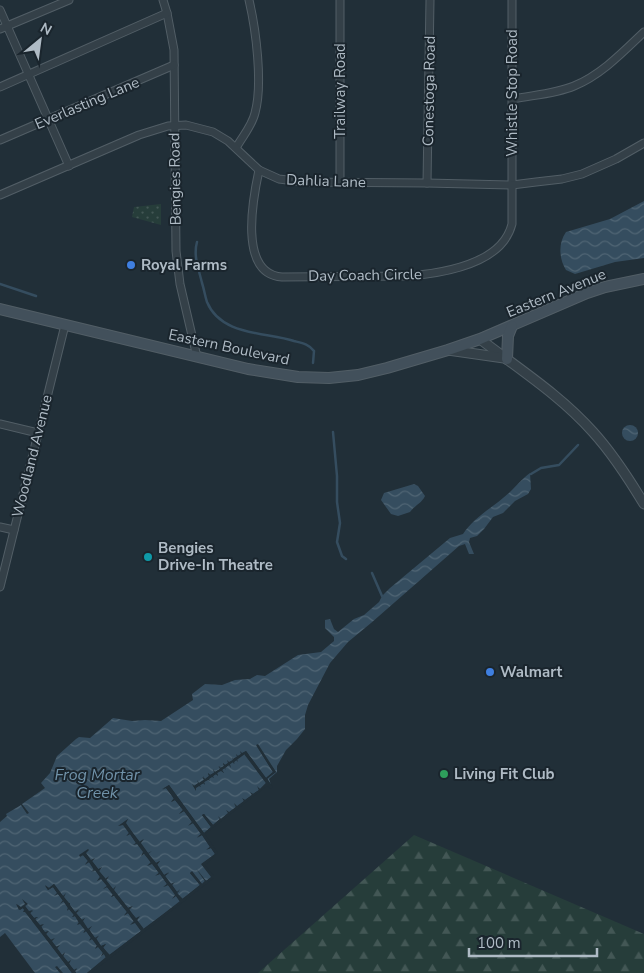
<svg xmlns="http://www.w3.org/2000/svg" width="644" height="973" font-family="'Nunito Sans',sans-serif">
  <defs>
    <pattern id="forest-firs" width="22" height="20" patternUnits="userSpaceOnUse" patternTransform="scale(1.25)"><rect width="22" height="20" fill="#263d3a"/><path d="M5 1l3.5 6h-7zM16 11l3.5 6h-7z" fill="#435755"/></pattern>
    <pattern id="park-dots" width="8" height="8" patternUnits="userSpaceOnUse" patternTransform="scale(1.25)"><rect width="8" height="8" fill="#263d3a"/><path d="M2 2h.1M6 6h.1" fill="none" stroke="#435755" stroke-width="1.8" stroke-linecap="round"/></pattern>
    <pattern id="water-waves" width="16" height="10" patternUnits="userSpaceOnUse" patternTransform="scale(1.25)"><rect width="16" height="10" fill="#354d5f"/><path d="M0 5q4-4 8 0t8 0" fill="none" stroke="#506574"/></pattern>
  </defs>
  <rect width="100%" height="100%" fill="#212f38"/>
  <path fill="url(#forest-firs)" d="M414 835 644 934V973H258Z"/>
  <path fill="url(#park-dots)" d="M161 204V225L132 217 134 207Z"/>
  <g fill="url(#water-waves)">
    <path d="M644 201V258L615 262 575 274 566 270C559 259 558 243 566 232L610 219Z"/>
    <circle cx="630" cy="433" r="8"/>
    <path d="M530 473 531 489 528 494 515 501 503 513 493 517 484 529 477 536 470 538 469 542 474 554H469L465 544 459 546 371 623 348 642 330 663 308 705 305 715V729L297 739 286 750 277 766V772L269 779 271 785 267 778 276 772 256 745 273 772 266 778 246 751 233 759 232 757 233 760 225 765 223 763 224 766 220 768 218 766 220 769 215 772 213 769 215 772 210 775 208 773 209 776 205 779 202 777 204 780 199 783 197 780 199 783 194 786 192 784 196 790 195 788 204 783 205 784 204 782 216 774 218 776 217 773 221 770 224 773 222 770 233 762 235 764 234 762 245 754 266 783 260 789 258 788 259 790 253 794 251 793 252 795 245 800 243 799 244 801 237 807 234 804 236 807 221 819 218 817 220 819 213 825 204 814 202 815 211 827 204 833 169 785 162 789 166 788 174 799 171 802 175 800 183 810 179 814 184 811 192 822 189 825 193 823 201 834 197 837 202 835 210 847 207 849 211 848 215 854 202 864 212 877 206 881 196 868 205 881 202 884 192 872 190 873 200 885 182 899 177 893 180 890 177 892 172 885 173 883 171 884 165 876 169 873 164 875 157 864 160 861 156 863 148 853 152 850 148 853 140 843 143 839 140 842 125 823 128 819 119 826 123 824 129 833 127 836 130 834 136 843 133 845 137 843 144 852 142 855 144 853 151 863 148 866 152 863 159 873 156 875 160 874 167 884 164 887 168 885 176 895 173 898 176 896 180 902 143 929 137 920 139 917 136 919 129 909 132 906 128 908 113 889 116 887 113 889 106 880 109 877 106 879 99 871 102 867 99 870 92 861 95 858 91 861 85 852 88 850 80 857 83 855 88 861 85 864 89 862 94 870 93 872 95 870 100 877 97 881 101 878 107 886 103 889 107 887 113 895 111 897 114 895 127 912 124 915 128 913 134 922 131 924 135 922 141 931 109 955 103 947 106 944 101 946 96 938 99 935 95 938 89 929 92 926 88 929 82 921 85 918 82 920 76 913 79 909 75 912 54 884 49 888 45 886 48 890 53 887 63 901 60 903 63 901 68 908 67 910 69 909 74 915 72 917 75 916 79 923 77 924 80 923 85 930 84 933 86 931 91 938 89 940 92 939 97 946 95 948 98 946 103 953 101 956 104 954 106 958 87 973H76L75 971 77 969 74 970 63 956 65 953 62 955 57 948 60 945 57 947 51 941 54 938 51 940 46 934 48 931 45 933 41 926 43 924 40 926 35 919 38 917 34 918 30 913 33 911 29 912 25 906 28 904 21 908 17 904 20 910 23 908 72 973H63L57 966 55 967 60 973H35L5 933 0 937V822L7 816 6 814 21 805 27 814 29 813 22 804 45 788 41 783 50 773 57 756 76 739 79 737 90 738 113 718 132 721 145 720 161 721 190 702 193 700 192 694 205 684 222 685 235 680 250 679 257 675 265 676 298 655 321 652 334 641V637L325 628V620L330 619 334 629 338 632 354 619 364 615 379 602 382 596 390 588 450 538 463 534C475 516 494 507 510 492 516 486 523 478 530 473Z"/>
    <path d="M414 484 418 486 425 496C422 503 414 506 410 512L398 516 391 514 381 500 384 493Z"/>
  </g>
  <g fill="#212f38">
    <path d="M258 744 276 772 267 779 273 787 271 789 267 786 205 834 218 853 205 865 214 876V878L91 973H87L106 957 104 954 101 956 103 953 98 947 95 949 97 945 92 939 89 941 91 938 86 931 83 933 85 930 80 924 77 925 79 922 75 916 72 917 74 915 69 909 67 911 68 908 64 901 60 904 63 900 58 894 54 896 57 893 53 887 48 890 45 885 49 888 54 884 63 896 66 893 64 897 69 903H70V905L75 912 80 910 76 913 82 920 85 918 83 921 88 929 92 926 89 930 95 938 99 936 96 939 101 946 106 944 103 948 110 955 141 931 135 923 130 925 134 921 128 913 124 916 127 912 114 896 111 897 113 894 107 887 103 889 107 886 101 879 97 881 100 877 95 870 91 872 94 869 89 862 85 865 88 861 83 855 80 857 79 855 88 849 89 850 86 853 91 860 95 858 92 861 98 869 102 867 99 871 105 879 109 876 106 880 113 889 116 886 114 890 128 908 133 906 129 910 136 918 140 916 137 920 144 929 180 901 176 896 172 899 175 895 168 885 163 887 167 884 160 874 155 876 159 873 152 864 147 866 151 862 144 854 141 856 143 852 137 844 133 845 136 843 130 834 126 836 129 833 123 825 118 826 128 819 126 823 139 842 144 839 141 843 148 853 152 851 148 854 156 863 160 861 157 865 164 875 169 872 165 876 171 884 175 882 172 885 177 892 180 889 177 893 183 899 200 885 190 873 192 871 202 884 205 881 196 869 206 881 211 877 201 864 215 854 211 848 206 850 210 847 202 835 197 838 201 834 193 823 188 826 192 822 184 811 179 814 183 810 175 800 171 802 174 798 166 788 162 790 169 785 204 833 211 827 202 815 204 814 213 825 220 819 218 816 221 819 228 813 226 810 229 812 236 807 234 803 237 806 244 801 242 798 245 800 252 795 250 792 253 794 259 790 257 786 260 789 266 783 244 754 237 759 238 762 236 760 234 762V764L233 762 230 764 231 768 229 765 225 768 226 770 224 768 222 770 224 773 221 771 217 773 218 776 216 774 213 776 214 778 212 777 209 779 210 781 208 780 204 782 205 785 203 783 200 785 201 787 199 786 196 788V791L192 784 194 786 198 783 197 780 199 783 204 780 203 776 205 779 209 776 208 773 210 775 214 773 213 769 215 772 220 769 219 766 221 768 224 766 223 763 225 765 228 763 227 760 229 762 233 760 232 757 233 759 237 757 236 754 238 756 241 754 240 751 242 753 246 751 266 778 273 772 256 745Z"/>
    <path d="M22 899 28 904 25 906 29 911 33 910 30 913 34 918 38 917 35 919 40 925 44 924 41 927 45 932 49 931 46 934 51 940 55 938 52 941 56 947 60 945 57 948 62 955 65 952 63 956 68 962 71 960 69 964 74 970 77 968 75 971 76 973H72L25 912H23L24 910 23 908 19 910 16 904 21 907 25 904Z"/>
  </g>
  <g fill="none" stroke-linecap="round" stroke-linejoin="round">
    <g stroke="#354d5f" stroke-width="2.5">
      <path d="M197 242C193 256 199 270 202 283 204 289 205 296 207 302 221 336 266 332 294 341 302 343 309 344 314 351L313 363"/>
      <path d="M0 284 36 296"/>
      <path d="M333 432 337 476V502L340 523 337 542 342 556 346 559"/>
      <path d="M531 474 541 468 559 465 578 445"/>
      <path d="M372 573 382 596"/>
    </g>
    <defs>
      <g id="minor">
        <path d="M163 0 167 13 174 50 176 251 180 284 197 357"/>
        <path d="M0 10 69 166"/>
        <path d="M0 29 69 0"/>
        <path d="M0 87 167 13"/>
        <path d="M513 99C533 95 555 94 574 86 601 75 623 52 644 32"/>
        <path d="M0 140 174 65"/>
        <path d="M236 148C242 137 252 126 255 113 263 84 256 30 249 0"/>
        <path d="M259 170C253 198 238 274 282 277L409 276C444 273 502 264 512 224V0"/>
        <path d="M340 182V0"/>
        <path d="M427 183 430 0"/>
        <path d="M0 195 139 135 168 126 186 125 213 132 228 141 259 170 279 179 303 182 427 183 512 185 536 182 562 179 582 174 616 159 644 143"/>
        <path d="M0 424 38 433"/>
        <path d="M0 527 14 530"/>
        <path d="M0 587 65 325"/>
      </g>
      <g id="tertiary">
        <path d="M480 339C519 369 560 395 593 432 613 454 629 479 644 504"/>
        <path d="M448 350 504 358"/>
      </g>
      <g id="secondary">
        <path d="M0 309 248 369 298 377 329 378 358 375 387 368 448 350 480 339 587 293 605 287 644 279"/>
        <path d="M507 359 508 336 512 326"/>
      </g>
    </defs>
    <use href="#minor" stroke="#525e66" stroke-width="9"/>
    <use href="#tertiary" stroke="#525e66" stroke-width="11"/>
    <use href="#secondary" stroke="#525e66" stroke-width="12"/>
    <use href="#minor" stroke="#344048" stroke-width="7"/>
    <use href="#tertiary" stroke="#344048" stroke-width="9"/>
    <use href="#secondary" stroke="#42505b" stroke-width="10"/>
  </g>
  <g fill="#3f7fe0" stroke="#1a252d" stroke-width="2">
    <circle cx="131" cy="265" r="5"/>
    <circle cx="490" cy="672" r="5"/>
  </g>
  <circle fill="#0f9aa8" stroke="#1a252d" stroke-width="2" cx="148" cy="557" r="5"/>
  <circle fill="#2e9e5b" stroke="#1a252d" stroke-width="2" cx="444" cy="774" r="5"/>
  <g text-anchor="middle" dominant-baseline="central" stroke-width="4" stroke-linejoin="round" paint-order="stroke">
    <g font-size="15" fill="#afbbc5" stroke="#1a252d">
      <text transform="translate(340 91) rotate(-90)">Trailway Road</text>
      <text transform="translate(429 91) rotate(-89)">Conestoga Road</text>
      <text transform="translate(512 93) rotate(-90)">Whistle Stop Road</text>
      <text transform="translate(87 103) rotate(-23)">Everlasting Lane</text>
      <text transform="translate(175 179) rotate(-91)">Bengies Road</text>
      <text transform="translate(326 181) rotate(2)">Dahlia Lane</text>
      <text transform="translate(365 275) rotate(-1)">Day Coach Circle</text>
      <text transform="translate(556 293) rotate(-22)">Eastern Avenue</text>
      <text transform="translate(229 347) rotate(12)">Eastern Boulevard</text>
      <text transform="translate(32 456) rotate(-76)">Woodland Avenue</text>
    </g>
    <g font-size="15" font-weight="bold" fill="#afbbc5" stroke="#1a252d" text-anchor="start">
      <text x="141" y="265">Royal Farms</text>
      <text x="158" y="548">Bengies<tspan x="158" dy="17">Drive-In Theatre</tspan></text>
      <text x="500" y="672">Walmart</text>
      <text x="454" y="774">Living Fit Club</text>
    </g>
    <g font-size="16" font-style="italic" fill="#7092a9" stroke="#1a252d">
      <text x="97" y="775">Frog Mortar<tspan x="97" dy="18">Creek</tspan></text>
    </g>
  </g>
  <g transform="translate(40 40) rotate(29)" stroke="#1a252d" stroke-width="4" paint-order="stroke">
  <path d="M0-4L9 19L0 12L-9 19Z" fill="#afbbc5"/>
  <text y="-8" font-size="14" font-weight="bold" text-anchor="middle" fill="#afbbc5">N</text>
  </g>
  <path d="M469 948v8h128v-8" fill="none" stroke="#afbbc5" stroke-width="2.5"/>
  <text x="477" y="948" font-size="15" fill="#afbbc5" stroke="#1a252d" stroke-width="4" paint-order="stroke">100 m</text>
</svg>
